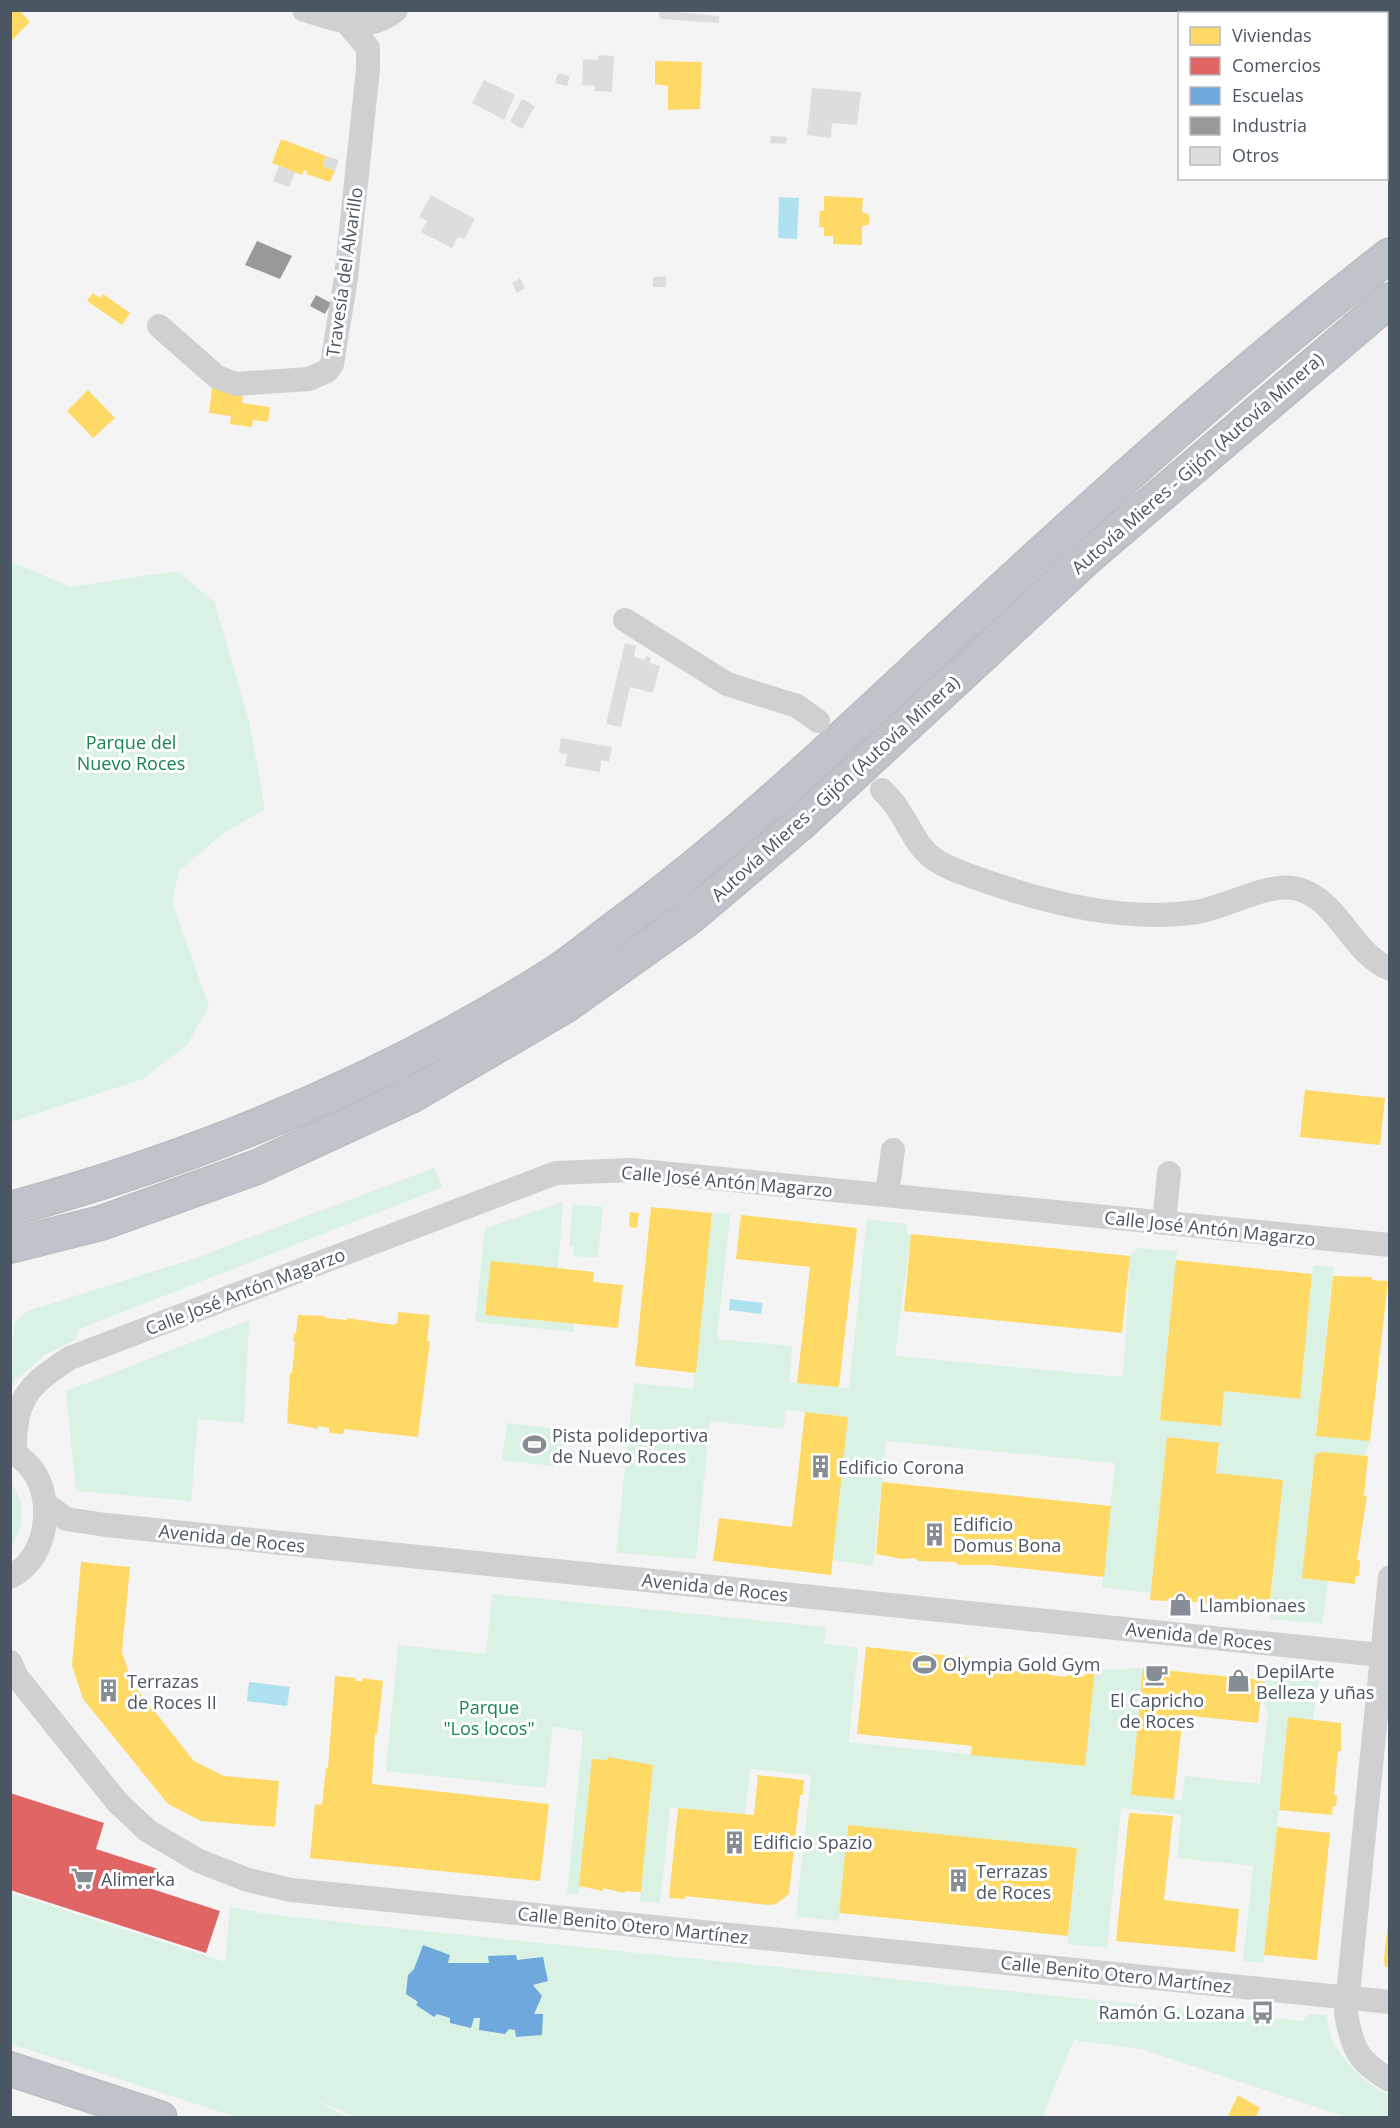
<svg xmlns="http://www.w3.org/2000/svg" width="1400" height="2128" font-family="'Open Sans',sans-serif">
  <rect width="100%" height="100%" fill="#f4f4f4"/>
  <g fill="#d9f2e3">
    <path d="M11 562 71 587 176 571 214 601 249 721 265 809 221 835 179 871 172 902 209 1006 187 1045 143 1079 11 1122Z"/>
    <path d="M434 1168 443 1187 79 1329 75 1340 44 1355 11 1385 14 1324 27 1311 190 1260Z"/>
    <path d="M563 1202 558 1268 486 1315 574 1324V1332L475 1322 485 1228Z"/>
    <path d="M573 1204 603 1207 598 1258 573 1256 574 1246H569Z"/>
    <path d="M712 1213 730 1214 717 1339 792 1346 790 1382 849 1388 867 1219 907 1224V1235L911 1234 895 1356 1123 1377 1130 1256 1138 1248 1177 1251 1160 1419 1220 1426 1224 1391 1300 1399 1313 1265 1333 1267 1316 1435 1370 1441 1365 1455 1315 1454 1302 1578 1328 1581 1322 1624 1269 1619 1282 1480 1216 1473 1219 1443 1167 1437 1151 1593 1102 1587 1115 1463 886 1441 873 1566 832 1560 847 1417 786 1410 783 1429 710 1421 696 1559 616 1553 634 1383 693 1389Z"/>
    <path d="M249 1320 244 1423 198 1419 191 1501 76 1491 66 1391Z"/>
    <path d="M507 1423 566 1430 561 1467 502 1460Z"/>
    <path d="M11 1483C26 1503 25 1526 11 1546Z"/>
    <path d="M492 1594 826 1627 824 1643 858 1648 849 1742 856 1743 1085 1766 1095 1670 1143 1668 1131 1795 1182 1800 1185 1776 1260 1784 1268 1714 1261 1695 1263 1680 1270 1681 1272 1672 1319 1678 1313 1720 1288 1718 1263 1963 1243 1961 1253 1866 1177 1858 1181 1815 1121 1808 1107 1948 1068 1944 1077 1848 848 1825 838 1921 796 1916 811 1775 750 1769 745 1814 670 1807 660 1903 640 1901 653 1765 592 1759 579 1894H567L583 1732 553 1726 546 1788 386 1771 398 1645 486 1654Z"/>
    <path d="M11 1893 225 1962 230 1907 268 1914 366 1925 1302 2021 1310 2014 1326 2015C1328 2022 1329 2032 1332 2039 1342 2061 1367 2086 1389 2095V2117H1346L1141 2049 1074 2040 1042 2117 359 2118 311 2098 347 2117H236L11 2044Z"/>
  </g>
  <g fill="#aee2f0">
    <path d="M779 197 799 198 797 239 778 238Z"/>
    <path d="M730 1299 763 1303 761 1314 729 1310Z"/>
    <path d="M249 1682 290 1687 287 1706 247 1701Z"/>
  </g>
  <g fill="#ffd966">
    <path d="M10 10H19L30 22 10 42Z"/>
    <path d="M655 61 702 62 700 109 668 110V86L655 84Z"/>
    <path d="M281 139 326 156 323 166 335 171 330 182 306 174 307 171 304 170 302 175 272 163Z"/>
    <path d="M824 196 863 198 862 212 868 214 870 219 868 225 862 226V245L833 244V236H824V227H819L820 211H824Z"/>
    <path d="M93 293 100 298 103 294 130 313 122 325 87 301Z"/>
    <path d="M212 388 243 393 242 403 270 407 268 422 253 420 252 427 230 424 231 416 209 413Z"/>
    <path d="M88 390 115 418 93 438 67 411Z"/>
    <path d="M1305 1090 1385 1098 1380 1145 1300 1137Z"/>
    <path d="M651 1207 712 1213 696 1373 635 1366Z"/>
    <path d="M630 1212 639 1213 637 1228 629 1227Z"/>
    <path d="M741 1215 857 1228 839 1387 797 1383 810 1267 736 1259Z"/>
    <path d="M911 1234 1130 1256 1122 1333 904 1311Z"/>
    <path d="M1176 1260 1312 1274 1300 1399 1224 1391 1221 1426 1160 1420Z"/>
    <path d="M491 1261 594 1272 593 1282 623 1285 618 1328 485 1315Z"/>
    <path d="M1333 1276 1372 1277V1280L1388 1281 1370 1441 1316 1436Z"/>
    <path d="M398 1312 430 1315 427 1341H430L418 1437 344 1429 343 1434 329 1433V1428L318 1426V1429L287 1423 290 1373H292L295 1342H293L294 1334H296L298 1315 325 1316V1318L347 1320V1318L394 1325 397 1323Z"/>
    <path d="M805 1412 848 1417 831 1575 713 1561 719 1518 792 1527Z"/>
    <path d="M1167 1437 1219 1443 1216 1473 1283 1480 1269 1611 1168 1599 1167 1601 1150 1600Z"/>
    <path d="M1323 1452 1368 1456 1364 1496H1367L1357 1560H1360L1359 1576H1356L1355 1584 1302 1578 1315 1454Z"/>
    <path d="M882 1482 1111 1506 1104 1577 990 1565H959L955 1562 918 1561 915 1558 902 1559 876 1554Z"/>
    <path d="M81 1562 130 1567 122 1652 132 1683 194 1761 224 1776 279 1781 275 1827 201 1821 168 1804 83 1699 72 1665Z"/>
    <path d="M866 1647 980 1659V1668H998L997 1670 1050 1673 1049 1675 1066 1677 1067 1675 1084 1677 1085 1669 1095 1670 1085 1766 971 1755 972 1746 857 1734Z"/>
    <path d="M1143 1668 1263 1680 1258 1723 1183 1715 1174 1799 1131 1795Z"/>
    <path d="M335 1676 356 1678 355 1681H362V1678L383 1681 377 1734 375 1733 372 1784 549 1804 540 1881 310 1858 315 1804 322 1805 326 1768H328Z"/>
    <path d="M1288 1717 1341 1723V1751H1338L1334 1795H1337L1336 1806H1333L1332 1815 1279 1810Z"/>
    <path d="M608 1757 653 1765 641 1892 625 1891V1893L603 1888V1891L579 1886 592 1759 607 1760Z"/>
    <path d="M758 1775 804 1780 803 1795H800L789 1894 776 1904 768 1905 685 1896V1899L669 1898 678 1808 754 1815Z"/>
    <path d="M1129 1813 1173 1816 1164 1900 1239 1909 1235 1952 1116 1941Z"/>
    <path d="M848 1825 1077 1848 1068 1936 839 1913Z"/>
    <path d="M1277 1827 1330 1833 1317 1960 1264 1955Z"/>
    <path d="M1388 1922H1390V1967H1385L1384 1959Z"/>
    <path d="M1238 2095 1260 2108 1255 2118H1227Z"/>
  </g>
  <path fill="#e06666" d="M10 1793 104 1823 96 1849 158 1869 152 1889 220 1911 206 1953 10 1890Z"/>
  <path fill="#6fa8dc" d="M423 1945 450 1955 448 1963H489L488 1956 516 1955 517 1960 543 1957 548 1981 533 1985 542 1996 534 2014H543L542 2035 516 2037 515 2030 509 2029 505 2034 479 2030 480 2018H474L471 2028 450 2023V2018L437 2014 434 2017 416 2005 418 2002 406 1994 408 1975 414 1969Z"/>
  <g fill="#999">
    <path d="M257 241 292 256 280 279 245 265Z"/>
    <path d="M316 295 331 303 325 314 310 306Z"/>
  </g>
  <g fill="#ddddde">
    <path d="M658 10 719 16V23L660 19Z"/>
    <path d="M599 55 614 56 612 92 595 91V86L582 85 583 59 598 60Z"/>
    <path d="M558 73 570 76 567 86 555 83Z"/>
    <path d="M484 80 515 95 504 120 472 103Z"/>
    <path d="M812 88 861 92 857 125 832 123 831 138 807 135Z"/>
    <path d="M522 99 535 106 522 129 510 122Z"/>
    <path d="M771 136 787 137 786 144 770 143Z"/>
    <path d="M326 156 339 160 335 171 323 166Z"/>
    <path d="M279 166 295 172 289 187 273 181Z"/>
    <path d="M431 195 475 219 464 239 458 237 452 248 421 232 427 221 419 217Z"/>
    <path d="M666 276V287H653V277Z"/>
    <path d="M520 278 525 288 517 293 512 283Z"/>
    <path d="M625 643 636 646 634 657 645 660 646 656 651 658 650 663 660 666 653 693 630 687 621 727 606 724Z"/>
    <path d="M561 738 612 747 609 762 601 760 600 772 565 766 567 754 559 753Z"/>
  </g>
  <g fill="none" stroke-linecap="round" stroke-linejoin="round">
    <defs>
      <g id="motorway">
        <path d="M10 1209C200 1157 382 1082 549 977 573 962 595 943 618 926 730 844 831 748 933 653 1081 516 1230 379 1390 255"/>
        <path d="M10 1246 101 1223 257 1167 411 1096 565 1006 690 917 800 824 1089 556 1390 300"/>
        <path d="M10 2069 160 2118"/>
      </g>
    </defs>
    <use href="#motorway" stroke="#b9bec3" stroke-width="36"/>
    <g stroke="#ced0d2" stroke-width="24">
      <path d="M304 10C337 19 366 35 396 10"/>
      <path d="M159 326 217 377 236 384 309 379 327 371 332 364 346 278 368 69V48L348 24"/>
      <path d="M625 620 727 684 797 706 818 721"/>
      <path d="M882 790C888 797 895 803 899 811 910 827 917 847 934 859 950 870 969 875 988 882 1053 905 1127 922 1197 912 1227 907 1270 881 1298 889 1339 900 1351 953 1390 969"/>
      <path d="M887 1195 893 1150"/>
      <path d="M1164 1223 1169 1173"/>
      <path d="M10 1449C22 1459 33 1467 39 1481 52 1513 45 1559 10 1577"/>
      <path d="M15 1453C14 1399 27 1386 70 1358L556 1173 631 1170 1390 1245"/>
      <path d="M46 1504 66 1519 106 1525 1390 1656"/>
      <path d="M1390 1577 1346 2013C1352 2048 1358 2062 1390 2080"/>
      <path d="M10 1662 17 1677 118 1803 148 1831 199 1861 248 1880 291 1890 1390 2002"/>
    </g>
    <use href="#motorway" stroke="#bec4c9" stroke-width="33"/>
  </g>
  <defs>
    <symbol id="stadium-bare" viewBox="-9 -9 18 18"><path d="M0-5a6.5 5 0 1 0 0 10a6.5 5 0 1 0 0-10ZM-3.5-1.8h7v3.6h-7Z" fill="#868d94" stroke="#fff" stroke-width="2.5" paint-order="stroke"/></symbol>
    <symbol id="building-bare" viewBox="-9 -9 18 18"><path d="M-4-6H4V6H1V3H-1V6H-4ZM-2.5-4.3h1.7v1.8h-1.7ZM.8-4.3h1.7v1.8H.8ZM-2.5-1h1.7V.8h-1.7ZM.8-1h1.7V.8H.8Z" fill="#868d94" stroke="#fff" stroke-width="2.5" paint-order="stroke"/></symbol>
    <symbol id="shop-bare" viewBox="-9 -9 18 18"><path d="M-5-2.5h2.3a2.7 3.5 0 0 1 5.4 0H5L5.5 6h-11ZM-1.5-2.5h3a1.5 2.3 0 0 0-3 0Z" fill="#868d94" stroke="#fff" stroke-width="2.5" paint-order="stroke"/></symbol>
    <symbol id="cafe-bare" viewBox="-9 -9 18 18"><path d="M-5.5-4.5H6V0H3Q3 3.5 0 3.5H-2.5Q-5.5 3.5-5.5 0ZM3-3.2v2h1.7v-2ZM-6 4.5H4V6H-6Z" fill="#868d94" stroke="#fff" stroke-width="2.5" paint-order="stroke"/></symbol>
    <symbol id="supermarket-bare" viewBox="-9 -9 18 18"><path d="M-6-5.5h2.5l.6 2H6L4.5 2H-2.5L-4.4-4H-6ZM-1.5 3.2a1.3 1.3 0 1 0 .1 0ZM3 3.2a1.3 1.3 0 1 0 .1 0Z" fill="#868d94" stroke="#fff" stroke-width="2.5" paint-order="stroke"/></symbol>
    <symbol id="bus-bare" viewBox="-9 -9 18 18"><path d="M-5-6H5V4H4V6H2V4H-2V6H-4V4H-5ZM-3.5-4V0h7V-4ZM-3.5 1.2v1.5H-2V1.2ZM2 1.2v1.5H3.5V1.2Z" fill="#868d94" stroke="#fff" stroke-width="2.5" paint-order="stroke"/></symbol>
  </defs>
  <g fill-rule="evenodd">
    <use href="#stadium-bare" x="518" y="1428" width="33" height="33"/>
    <use href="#building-bare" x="804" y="1450" width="33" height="33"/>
    <use href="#building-bare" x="918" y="1518" width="33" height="33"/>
    <use href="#shop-bare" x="1164" y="1588" width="33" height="33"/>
    <use href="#stadium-bare" x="908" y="1648" width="33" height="33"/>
    <use href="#cafe-bare" x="1140" y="1658" width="33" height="33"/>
    <use href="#shop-bare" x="1222" y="1664" width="33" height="33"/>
    <use href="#building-bare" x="92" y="1674" width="33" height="33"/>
    <use href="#building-bare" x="718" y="1826" width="33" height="33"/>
    <use href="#supermarket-bare" x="66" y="1862" width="33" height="33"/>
    <use href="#building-bare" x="942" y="1864" width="33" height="33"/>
    <use href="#bus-bare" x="1246" y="1996" width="33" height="33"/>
  </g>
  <g text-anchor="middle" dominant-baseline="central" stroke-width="6" stroke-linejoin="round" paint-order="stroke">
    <g font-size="18" fill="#4a5661" stroke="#fff">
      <text transform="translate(344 272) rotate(-82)">Travesía del Alvarillo</text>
      <text transform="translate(1197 463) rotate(-41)">Autovía Mieres - Gijón (Autovía Minera)</text>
      <text transform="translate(835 788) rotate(-42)">Autovía Mieres - Gijón (Autovía Minera)</text>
      <text transform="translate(727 1181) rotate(5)">Calle José Antón Magarzo</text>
      <text transform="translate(1210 1228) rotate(6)">Calle José Antón Magarzo</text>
      <text transform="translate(245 1291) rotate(-21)">Calle José Antón Magarzo</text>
      <text transform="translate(232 1538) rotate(6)">Avenida de Roces</text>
      <text transform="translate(715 1587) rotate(6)">Avenida de Roces</text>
      <text transform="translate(1199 1636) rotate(6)">Avenida de Roces</text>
      <text transform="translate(633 1925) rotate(6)">Calle Benito Otero Martínez</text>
      <text transform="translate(1116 1974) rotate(6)">Calle Benito Otero Martínez</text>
    </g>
    <g font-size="18" fill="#17864f" stroke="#fff">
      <text x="131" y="742">Parque del<tspan x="131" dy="21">Nuevo Roces</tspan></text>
      <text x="489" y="1707">Parque<tspan x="489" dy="21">"Los locos"</tspan></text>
    </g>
    <g font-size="18" fill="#4a5661" stroke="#fff" text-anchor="start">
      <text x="552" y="1435">Pista polideportiva<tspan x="552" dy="21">de Nuevo Roces</tspan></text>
      <text x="838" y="1467">Edificio Corona</text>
      <text x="953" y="1524">Edificio<tspan x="953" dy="21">Domus Bona</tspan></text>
      <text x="1199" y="1605">Llambionaes</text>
      <text x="943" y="1664">Olympia Gold Gym</text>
      <text x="1256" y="1671">DepilArte<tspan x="1256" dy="21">Belleza y uñas</tspan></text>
      <text x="127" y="1681">Terrazas<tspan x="127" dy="21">de Roces II</tspan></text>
      <text x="1157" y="1700" text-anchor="middle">El Capricho<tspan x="1157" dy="21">de Roces</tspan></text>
      <text x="753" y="1842">Edificio Spazio</text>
      <text x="976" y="1871">Terrazas<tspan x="976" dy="21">de Roces</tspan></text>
      <text x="101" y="1879">Alimerka</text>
      <text x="1245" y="2012" text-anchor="end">Ramón G. Lozana</text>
    </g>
  </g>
  <rect width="1400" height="2128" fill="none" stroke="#4a5661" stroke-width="24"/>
  <rect x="1178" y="12" width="210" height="168" fill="#ffffff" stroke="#b7bbc0" stroke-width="1.5"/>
  <rect x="1190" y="27" width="30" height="18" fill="#ffd966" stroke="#b7bbc0" stroke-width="1.5"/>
  <text x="1232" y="42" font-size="18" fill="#4a5661">Viviendas</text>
  <rect x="1190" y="57" width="30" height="18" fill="#e06666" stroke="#b7bbc0" stroke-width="1.5"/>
  <text x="1232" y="72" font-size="18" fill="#4a5661">Comercios</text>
  <rect x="1190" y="87" width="30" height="18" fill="#6fa8dc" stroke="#b7bbc0" stroke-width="1.5"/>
  <text x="1232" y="102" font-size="18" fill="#4a5661">Escuelas</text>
  <rect x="1190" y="117" width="30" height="18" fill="#999999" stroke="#b7bbc0" stroke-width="1.5"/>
  <text x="1232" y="132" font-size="18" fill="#4a5661">Industria</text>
  <rect x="1190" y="147" width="30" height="18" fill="#ddddde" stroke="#b7bbc0" stroke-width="1.5"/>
  <text x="1232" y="162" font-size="18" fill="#4a5661">Otros</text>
</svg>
